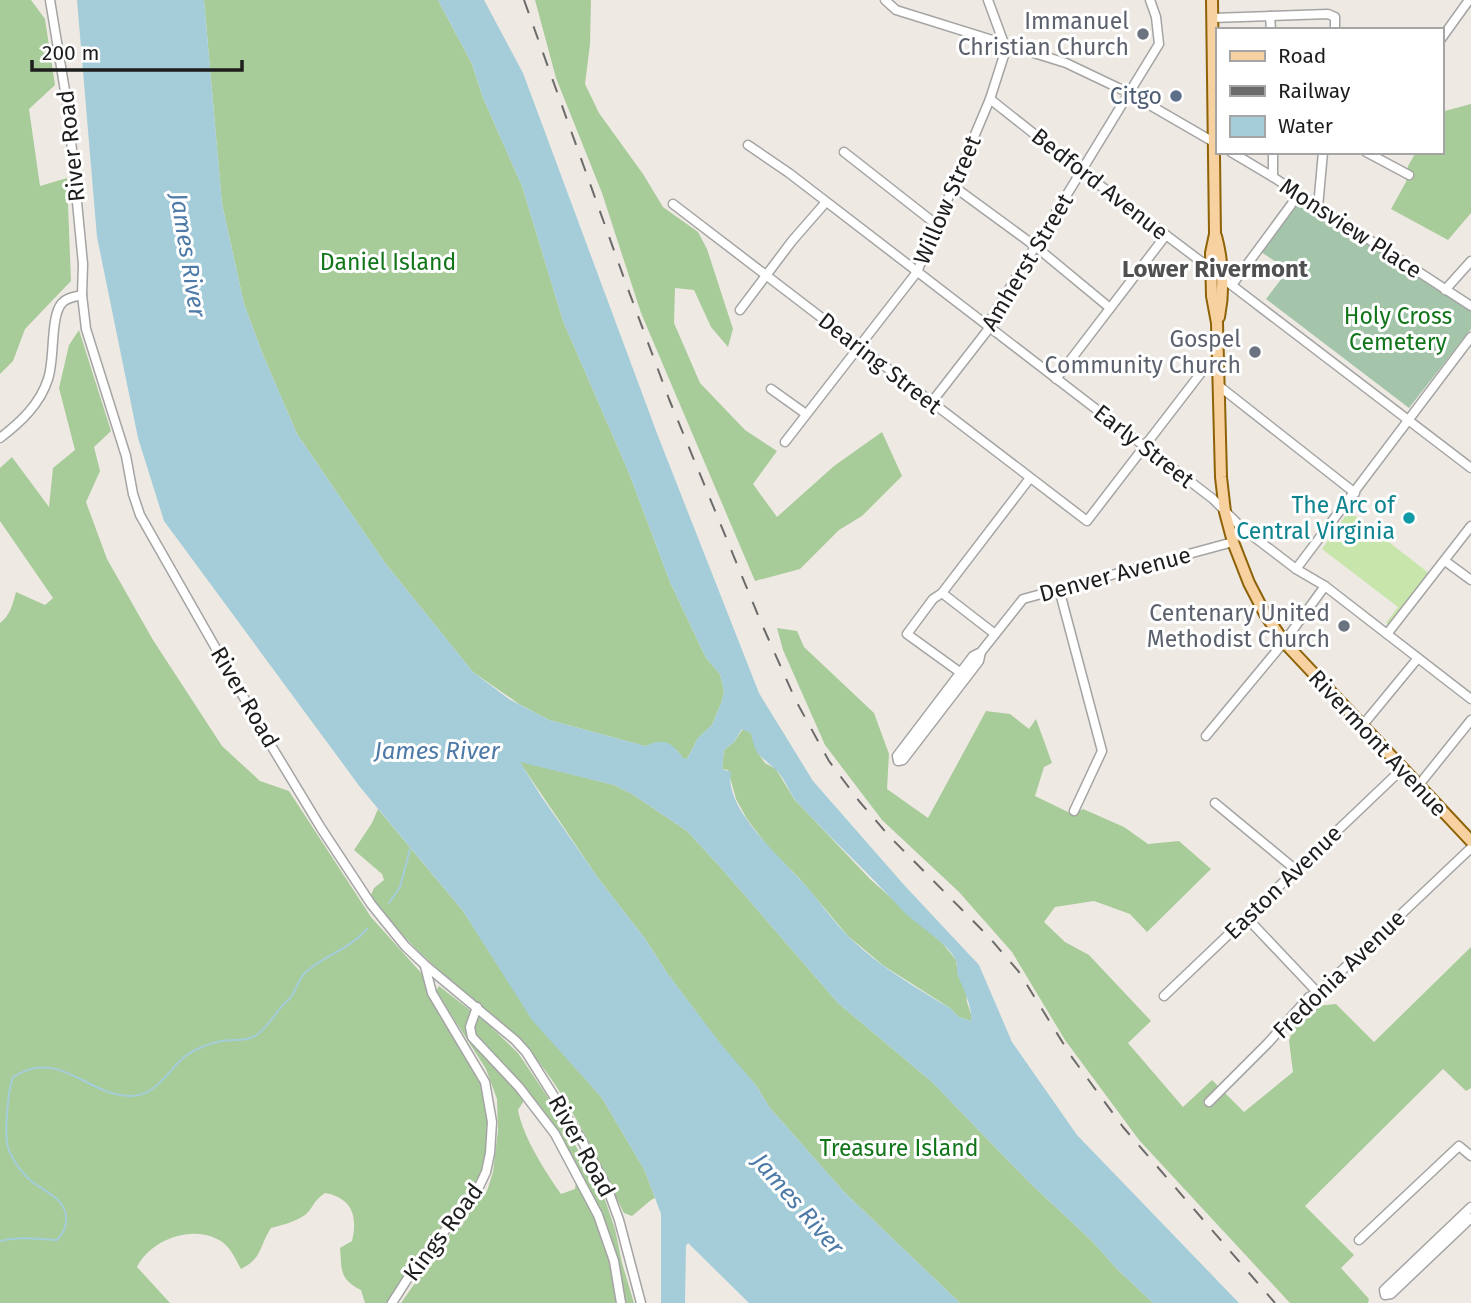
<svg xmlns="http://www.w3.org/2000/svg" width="1471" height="1303" font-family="'Fira Sans',sans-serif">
  <rect width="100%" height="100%" fill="#eeeae3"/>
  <path fill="#c8e6ab" d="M1349 511 1430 574 1390 626 1386 623 1398 607 1322 549Z"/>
  <g fill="#a8cb9a" fill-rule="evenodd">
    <path d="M0 0H31L45 19 55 85 29 109 40 186 67 178 71 281 25 329 13 361 0 374Z"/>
    <path d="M204 0H438L472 64 483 98 522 186 563 321 629 473 670 582 706 658 720 674 724 691 722 701 712 725 698 738 687 759H683L678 751 650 745 645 746 549 720 519 704 473 672 385 563 297 434 263 355 244 304 222 204Z"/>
    <path d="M535 0H591L590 44 585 84 599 113 643 174 663 207 698 232 707 249 733 329 728 347 711 327 694 290 675 288 674 323 700 383 745 430 777 451 753 484 777 517 834 466 882 432 902 476 862 516 839 530 800 569 755 581 641 313 602 193 556 78Z"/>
    <path d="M1471 104V213L1448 240 1391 209 1406 182 1408 166 1416 152H1441V112Z"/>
    <path d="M79 330 111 431 94 447 100 471 86 502 107 559 153 640 222 746 260 781 289 791 371 917 423 975 429 995 482 1083 489 1122 483 1171 475 1190 389 1303H365L361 1290C339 1279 342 1270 340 1248L352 1241C358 1216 352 1198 325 1193 316 1199 315 1203 309 1211 302 1220 283 1225 271 1228 259 1246 263 1258 241 1269 235 1258 229 1244 217 1239 189 1225 150 1241 137 1267L170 1303H0V623C10 616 13 603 16 592L45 605 53 598 0 521V468L12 457 49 507 53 468 75 450 59 388 69 345Z"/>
    <path d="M777 628 797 631 804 647 874 713 889 754 887 789 928 818 986 711 1010 714 1029 729 1036 719 1052 763 1044 767 1035 796 1068 812 1074 813 1083 809 1124 827 1148 844 1179 841 1211 869 1147 932 1130 914 1094 901 1055 907 1044 922 1065 942 1089 955 1151 1021 1128 1043 1183 1107 1212 1080 1244 1112 1293 1072 1289 1041 1297 1017 1317 1006 1336 1004 1374 1042 1471 947V1088L1466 1091 1443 1069 1305 1206 1354 1255 1341 1268 1369 1299 1368 1303H1290L1139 1140 1065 1040 1012 952 959 892 882 820 825 745 783 650Z"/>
    <path d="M743 729 751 733 758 753 765 763 776 769 794 799 870 879 943 944 956 960 958 975 966 988 967 1002 972 1017 971 1021 959 1017 950 1008 884 966 848 936 799 878 769 848 747 819 736 799 728 770 722 769 724 750 734 742Z"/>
    <path d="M519 761 614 785 632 794 687 831 722 869 838 1003 932 1082 1030 1183 1092 1241 1117 1269 1153 1303H960L845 1193 770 1108 755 1084 727 1053 667 973 646 940 598 878Z"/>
    <path d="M378 809 463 911 533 1020 602 1098 645 1171 655 1198 651 1200 632 1216 624 1213C597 1158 570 1099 530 1051 512 1029 489 1013 467 994 431 964 397 934 371 895L374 888 384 880 382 874 354 850 372 823Z"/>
    <path d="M439 986 489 1025 518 1053 549 1099 603 1194 615 1229 622 1263 634 1303H401L446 1239 487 1191 493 1172 498 1130 497 1099 486 1069 436 991ZM525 1099 550 1131 576 1182 575 1189 561 1194C545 1171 523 1137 518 1110Z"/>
  </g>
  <path fill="#a5c5aa" d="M1300 200 1471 309V329L1409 408 1266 299 1288 270 1261 252Z"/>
  <path fill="#a5cdd9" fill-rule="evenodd" d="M77 0H204L222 204 244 304 263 355 297 434 385 563 473 672 509 699 549 720 645 746C665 738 670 741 683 758L687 759 698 738 712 725 722 701 724 691 720 674 706 658 670 582 629 473 563 321 522 186 483 98 472 64 438 0H484L523 73 658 436 759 693 813 781 905 886 979 965 1012 1042 1077 1135 1239 1303H1153L1117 1269 1092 1241 1030 1183 932 1082 838 1003 722 869 687 831 632 794 614 785 520 762 541 796 598 878 646 940 667 973 720 1043 755 1084 770 1108 845 1193 960 1303H749L688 1243 686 1246 685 1303H661V1214L645 1171 602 1098 532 1020 463 911 360 787 164 521 138 438 97 237ZM742 729 751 733C755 757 762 756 777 771 786 780 789 793 797 802 831 839 869 873 902 910 914 923 951 945 956 961 958 965 956 971 958 976 963 987 973 1009 971 1021L959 1017 950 1008C916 988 879 966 850 938 836 924 824 908 812 893 790 865 723 811 731 772L722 769 724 750 734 742Z"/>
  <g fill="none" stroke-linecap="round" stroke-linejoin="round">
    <g stroke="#a5cdd9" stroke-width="2">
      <path d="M389 903 400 887 410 849"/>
      <path d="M0 1241C19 1236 37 1239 57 1240 63 1234 66 1229 66 1221 68 1198 43 1192 29 1179 20 1171 11 1158 8 1147 4 1134 8 1090 13 1077 59 1048 86 1094 128 1096 156 1097 167 1072 183 1058 192 1050 210 1043 222 1041 234 1039 247 1042 258 1034 268 1026 274 1016 282 1006 286 1002 290 999 293 994 297 987 299 978 306 972 325 955 350 949 367 929"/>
    </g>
    <defs>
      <g id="minor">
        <path d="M50 0 68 109 83 264 82 295 86 329 126 456 133 494 140 515 272 747 321 828 371 904 405 946 425 965 515 1040 526 1052 581 1139 607 1187 619 1220 641 1303"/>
        <path d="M885 0 896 10 1066 63 1129 93 1217 144"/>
        <path d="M1270 16 1271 30"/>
        <path d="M1212 18 1328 14 1335 17V30"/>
        <path d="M1441 39 1469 0"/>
        <path d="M990 99 1081 171 1211 269"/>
        <path d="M748 145 789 173 1213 499 1241 527 1296 569 1325 586 1471 699"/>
        <path d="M844 152 937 225"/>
        <path d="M1231 152 1273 177 1471 306"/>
        <path d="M1273 152V177"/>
        <path d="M1366 152 1409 175"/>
        <path d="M953 186 1035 246 1110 308"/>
        <path d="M673 204 1087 521 1207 365H1218"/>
        <path d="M1318 207 1323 152"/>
        <path d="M1221 277 1471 468"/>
        <path d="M1232 285 1299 194"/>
        <path d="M1445 290 1471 261"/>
        <path d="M740 310 792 241 826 202"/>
        <path d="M1056 379 1166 235"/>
        <path d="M1219 386 1355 493"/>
        <path d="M771 389 806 414"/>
        <path d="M931 403 987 331 989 322 1159 44 1156 17 1150 0"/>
        <path d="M0 438C21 422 40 404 48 379 55 359 50 316 62 303 67 297 75 297 82 295"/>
        <path d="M785 442 917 272 990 99 1006 49 988 0"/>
        <path d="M1445 561 1471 580"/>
        <path d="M1296 569 1471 337"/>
        <path d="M1059 589 1102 751 1074 811"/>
        <path d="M942 593 995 634"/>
        <path d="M1387 634 1471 526"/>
        <path d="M981 652 973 656 897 756 898 761 903 760 979 661 981 652 1023 599 1233 542"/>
        <path d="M961 673 907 634 933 599 942 593 1030 478"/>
        <path d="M1362 726 1418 658"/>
        <path d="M1206 736 1284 642 1325 586"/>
        <path d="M1418 786 1471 720"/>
        <path d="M1215 803 1296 870"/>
        <path d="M1247 918 1318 993"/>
        <path d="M1164 996 1402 769"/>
        <path d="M477 1007 470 1027 472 1037 519 1087 555 1134 598 1215 614 1261 621 1303"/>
        <path d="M1209 1102 1268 1043 1309 997 1318 993 1471 848"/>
        <path d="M1471 1207 1384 1290 1385 1295 1391 1294 1471 1218"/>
        <path d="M1359 1240 1459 1146 1471 1156"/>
        <path d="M392 1303 413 1270 477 1191 486 1172 490 1153 492 1122 485 1082 432 993 425 966"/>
      </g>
      <g id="major">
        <path d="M1212 0 1215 234 1211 253 1212 296 1217 323 1221 477 1225 512 1233 542 1249 583 1265 614 1284 642 1471 841"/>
        <path d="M1216 236C1223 262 1224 291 1219 317"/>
      </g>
    </defs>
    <use href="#minor" stroke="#a4a4a4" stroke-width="11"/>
    <use href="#major" stroke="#8e6207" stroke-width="14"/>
    <use href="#minor" stroke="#fff" stroke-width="8"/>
    <use href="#major" stroke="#f7d19f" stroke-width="10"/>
    <path stroke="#6b6b6b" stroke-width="2" stroke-dasharray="14 14" stroke-linecap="butt" d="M524 0 625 281 669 399 760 620 796 701 829 761 859 801 890 837 988 936 1019 972 1071 1056 1123 1127 1275 1303"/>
  </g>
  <g fill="#6b7280" stroke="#fff" stroke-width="2.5">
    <circle cx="1143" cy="34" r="7"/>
    <circle cx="1255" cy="352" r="7"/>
    <circle cx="1344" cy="626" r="7"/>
  </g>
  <circle fill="#5c6f8a" stroke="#fff" stroke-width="2.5" cx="1176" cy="96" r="7"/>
  <circle fill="#0f9aa8" stroke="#fff" stroke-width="2.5" cx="1409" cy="518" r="7"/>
  <g text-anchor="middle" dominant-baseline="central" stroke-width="6" stroke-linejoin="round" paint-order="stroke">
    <g font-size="23" fill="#5b616d" stroke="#fff" text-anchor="end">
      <text x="1129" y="21">Immanuel<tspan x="1129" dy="26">Christian Church</tspan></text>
      <text x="1241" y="339">Gospel<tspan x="1241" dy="26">Community Church</tspan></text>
      <text x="1330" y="613">Centenary United<tspan x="1330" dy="26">Methodist Church</tspan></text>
    </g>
    <g font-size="23" fill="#4e5e75" stroke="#fff" text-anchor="end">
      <text x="1162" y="96">Citgo</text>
    </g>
    <g font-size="23" fill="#1d1d1d" stroke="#fff">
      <text transform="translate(71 146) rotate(-96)">River Road</text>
      <text transform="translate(1100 184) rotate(38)">Bedford Avenue</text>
      <text transform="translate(947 200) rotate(-67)">Willow Street</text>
      <text transform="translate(1351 228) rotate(33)">Monsview Place</text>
      <text transform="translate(1027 262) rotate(-59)">Amherst Street</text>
      <text transform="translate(880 363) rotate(38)">Dearing Street</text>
      <text transform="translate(1144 446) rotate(38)">Early Street</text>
      <text transform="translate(1115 574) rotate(-15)">Denver Avenue</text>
      <text transform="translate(245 697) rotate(60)">River Road</text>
      <text transform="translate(1378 743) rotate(47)">Rivermont Avenue</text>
      <text transform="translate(1283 882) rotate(-44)">Easton Avenue</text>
      <text transform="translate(1339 974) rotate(-44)">Fredonia Avenue</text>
      <text transform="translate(582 1146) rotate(61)">River Road</text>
      <text transform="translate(443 1232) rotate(-53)">Kings Road</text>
    </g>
    <g font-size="23" fill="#117519" stroke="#fff">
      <text x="388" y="262">Daniel Island</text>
      <text x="1398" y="316">Holy Cross<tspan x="1398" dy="26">Cemetery</tspan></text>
      <text x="899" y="1148">Treasure Island</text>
    </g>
    <g font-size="23" fill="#0d838f" stroke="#fff" text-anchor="end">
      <text x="1395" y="505">The Arc of<tspan x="1395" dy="26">Central Virginia</tspan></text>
    </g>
    <g font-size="24" font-style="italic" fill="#4e7aa7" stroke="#fff">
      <text transform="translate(188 255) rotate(81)">James River</text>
      <text x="437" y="751">James River</text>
      <text transform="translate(798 1204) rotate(49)">James River</text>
    </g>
    <g font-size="24" font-weight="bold" fill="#505050" stroke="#fff">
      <text x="1215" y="269">Lower Rivermont</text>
    </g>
  </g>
  <rect x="1216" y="28" width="228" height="126" fill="#ffffff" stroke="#a5a5a5" stroke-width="2"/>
  <rect x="1230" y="51" width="35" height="10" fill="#f7d19f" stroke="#a5a5a5" stroke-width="2"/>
  <text x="1278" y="63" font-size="21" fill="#1d1d1d">Road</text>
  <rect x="1230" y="86" width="35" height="10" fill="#6b6b6b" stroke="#a5a5a5" stroke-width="2"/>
  <text x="1278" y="98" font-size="21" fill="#1d1d1d">Railway</text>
  <rect x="1230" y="116" width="35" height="21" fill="#a5cdd9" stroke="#a5a5a5" stroke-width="2"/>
  <text x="1278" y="133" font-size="21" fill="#1d1d1d">Water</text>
  <path d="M32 60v10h210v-10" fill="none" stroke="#1d1d1d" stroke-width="3.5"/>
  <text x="42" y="60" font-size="21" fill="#1d1d1d" stroke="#ffffff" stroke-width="5" paint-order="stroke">200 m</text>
</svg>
